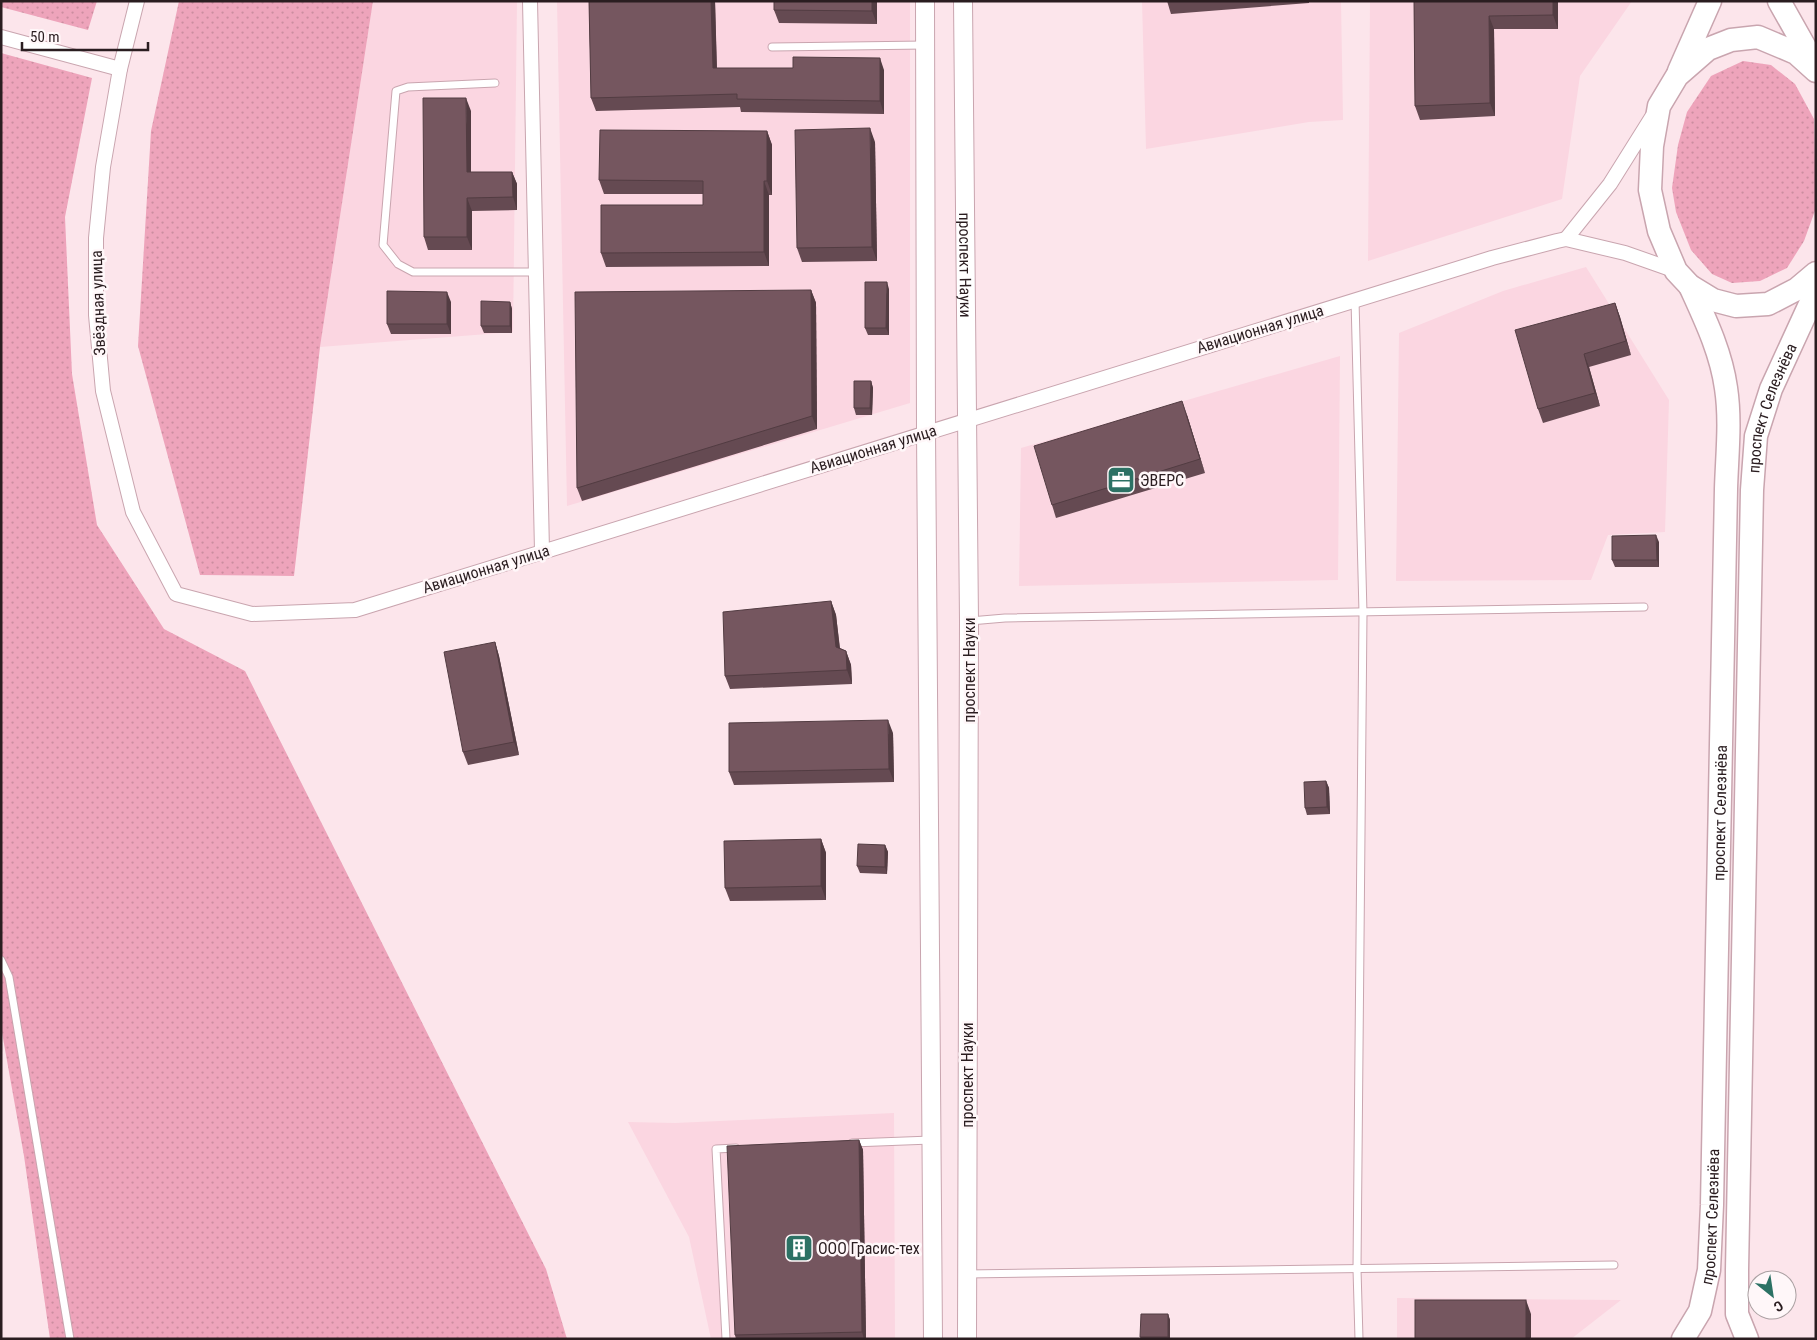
<svg xmlns="http://www.w3.org/2000/svg" width="1817" height="1340" font-family="'Roboto Condensed',sans-serif">
  <defs>
    <pattern id="grass-dots" width="8" height="8" patternUnits="userSpaceOnUse" patternTransform="scale(1.25)"><rect width="8" height="8" fill="#eea4bb"/><path d="M2 2h.1M6 6h.1" fill="none" stroke="#cc8da0" stroke-width="1.8" stroke-linecap="round"/></pattern>
  </defs>
  <rect width="100%" height="100%" fill="#fce5eb"/>
  <g fill="#fbd6e1">
    <path d="M373 1H517L513 332 320 347Z"/>
    <path d="M557 1H910V403L567 506Z"/>
    <path d="M1142 1H1341L1343 120 1309 122 1146 149Z"/>
    <path d="M1370 1H1632L1580 76 1562 199 1368 261Z"/>
    <path d="M1586 267 1669 400 1665 532 1608 535 1591 580 1396 581 1399 333 1503 291Z"/>
    <path d="M1340 356 1338 580 1019 586 1021 448Z"/>
    <path d="M894 1113 895 1339H711L689 1237 628 1122 675 1123Z"/>
    <path d="M1397 1298 1621 1300 1571 1339H1397Z"/>
  </g>
  <g fill="url(#grass-dots)">
    <path d="M1 1H97L88 30 1 7Z"/>
    <path d="M179 1H373L320 347 294 576 200 575 138 346 151 131Z"/>
    <path d="M1 53 92 78 65 217 72 374 97 525 164 629 245 671 546 1269 567 1339H50L24 1156 1 1027Z"/>
    <path d="M1743 61 1771 65 1795 84 1814 119 1816 208 1804 241 1787 268 1760 281 1732 283 1712 274 1691 250 1676 212 1672 188 1678 145 1687 112 1711 76Z"/>
  </g>
  <g fill="none" stroke-linecap="round" stroke-linejoin="round">
    <defs>
      <g id="service">
        <path d="M772 47 925 45"/>
        <path d="M495 83 408 87 396 91 383 245 398 264 413 272H536"/>
        <path d="M1355 300 1363 613 1357 1269 1359 1339"/>
        <path d="M970 621 1005 618 1644 607"/>
        <path d="M1 960 9 977 70 1339"/>
        <path d="M852 1143 931 1140"/>
        <path d="M967 1274 1614 1265"/>
        <path d="M726 1339 716 1149 736 1148"/>
      </g>
      <g id="minor">
        <path d="M137 1 120 69 103 167 96 238V315L103 391 133 512 176 594 252 614 355 610 1492 258 1557 241 1566 239 1625 253 1676 271"/>
        <path d="M530 1 542 551"/>
        <path d="M1 37 120 69"/>
        <path d="M1566 239 1610 184 1652 117"/>
      </g>
      <g id="tertiary">
        <path d="M925 1 926 432 933 1339"/>
        <path id="s1" d="M963 1 969 621 967 1339"/>
      </g>
      <g id="primary">
        <path d="M1779 1 1814 63"/>
        <path d="M1679 71 1710 1"/>
        <path d="M1816 71 1796 53 1758 37 1731 40 1708 49 1677 76 1659 106 1652 146 1650 190 1659 231 1676 271 1690 286 1713 300 1736 306 1768 304 1797 289 1816 273"/>
        <path id="s2" d="M1683 1339 1700 1311 1709 1270 1712 1205 1726 489C1727 455 1731 421 1726 388 1721 352 1705 319 1690 286"/>
        <path id="s3" d="M1747 1339 1737 1314V1270L1752 490 1756 436 1771 389 1816 291"/>
      </g>
    </defs>
    <use href="#service" stroke="#c9a5af" stroke-width="9"/>
    <use href="#minor" stroke="#c9a5af" stroke-width="16"/>
    <use href="#tertiary" stroke="#c9a5af" stroke-width="20"/>
    <use href="#primary" stroke="#c9a5af" stroke-width="25"/>
    <use href="#service" stroke="#fff" stroke-width="7"/>
    <use href="#minor" stroke="#fff" stroke-width="14"/>
    <use href="#tertiary" stroke="#fff" stroke-width="18"/>
    <use href="#primary" stroke="#fff" stroke-width="22"/>
  </g>
  <g fill="#654a52">
    <path d="M589 1H715L717 68 884 70V114L741 112 740 107 596 111 591 98Z"/>
    <path d="M774 1H877V24L779 23 774 10Z"/>
    <path d="M1167 1H1309V3L1171 14Z"/>
    <path d="M1414 1H1558V29H1494L1495 116 1420 120 1415 106Z"/>
    <path d="M471 111V172H512L517 184V210L472 211V250H428L424 237Z"/>
    <path d="M767 131 772 145V195H769V266L606 267 601 253 703 205V194H604L599 180Z"/>
    <path d="M875 142 877 261 802 262 797 248Z"/>
    <path d="M889 289V335H868L865 328Z"/>
    <path d="M811 290 816 303 817 429 582 501 577 488Z"/>
    <path d="M451 302V334H391L387 324Z"/>
    <path d="M510 302 512 309V333H484L481 326Z"/>
    <path d="M1615 303 1620 317 1631 355 1589 367 1600 406 1543 423 1538 409Z"/>
    <path d="M871 381 873 388 872 415H856L854 408Z"/>
    <path d="M1187 415 1205 473 1056 518 1052 505Z"/>
    <path d="M1659 542V567H1615L1612 560Z"/>
    <path d="M831 601 836 615 840 648 846 651 851 665 852 684 730 689 725 676Z"/>
    <path d="M495 642 499 656 519 755 468 765 463 752Z"/>
    <path d="M893 733 894 782 734 785 729 772Z"/>
    <path d="M1326 781 1329 788 1330 814 1307 815 1305 808Z"/>
    <path d="M821 839 826 853V900L730 901 725 888Z"/>
    <path d="M885 845 888 852 887 874 860 873 857 866Z"/>
    <path d="M859 1140 863 1150 866 1339H736L735 1335Z"/>
    <path d="M1168 1314 1170 1320V1339H1141L1140 1337Z"/>
  </g>
  <g fill="#523c42">
    <path d="M711 1H715L717 80 713 68Z"/>
    <path d="M872 1H877V24L872 11Z"/>
    <path d="M1553 1H1558V29L1553 15Z"/>
    <path d="M1489 16 1494 29 1495 116 1490 103Z"/>
    <path d="M880 58 884 70V114L880 101Z"/>
    <path d="M466 98 471 111V185L467 172Z"/>
    <path d="M870 128 875 142 877 261 872 247Z"/>
    <path d="M767 131 772 145V195L767 181Z"/>
    <path d="M512 172 517 184V210L513 197Z"/>
    <path d="M764 181 769 195V266L764 252Z"/>
    <path d="M467 198 472 211V250L467 237Z"/>
    <path d="M887 282 889 289V335L886 328Z"/>
    <path d="M811 290 816 303 817 429 812 416Z"/>
    <path d="M447 292 451 302V334L447 324Z"/>
    <path d="M510 302 512 309V333L510 326Z"/>
    <path d="M1615 303 1620 317 1631 355 1626 341Z"/>
    <path d="M1584 354 1589 367 1600 406 1595 393Z"/>
    <path d="M871 381 873 388 872 415 870 408Z"/>
    <path d="M1182 401 1187 415 1205 473 1200 459Z"/>
    <path d="M1656 535 1659 542V567L1657 560Z"/>
    <path d="M831 601 836 615 841 660 836 647Z"/>
    <path d="M495 642 499 656 519 755 514 742Z"/>
    <path d="M846 651 851 665 852 684 847 670Z"/>
    <path d="M888 720 893 733 894 782 889 769Z"/>
    <path d="M1326 781 1329 788 1330 814 1327 807Z"/>
    <path d="M821 839 826 853V900L821 886Z"/>
    <path d="M885 845 888 852 887 874 885 867Z"/>
    <path d="M859 1140 863 1150 866 1339H864L862 1332Z"/>
    <path d="M1526 1300 1531 1314V1339H1526Z"/>
    <path d="M1168 1314 1170 1320V1339H1168Z"/>
  </g>
  <g fill="#75565f" stroke="#523c42">
    <path d="M589 1H711L713 68H793V57L880 58V101L737 99V94L591 98Z"/>
    <path d="M774 1H872V11L774 10Z"/>
    <path d="M1414 1H1553V15L1489 16 1490 103 1415 106Z"/>
    <path d="M423 98H466L467 172H512L513 197 467 198V237H424Z"/>
    <path d="M870 128 872 247 797 248 795 130Z"/>
    <path d="M600 130 767 131V181H764V252L601 253V205H703V181L599 180Z"/>
    <path d="M865 282H887L886 328H865Z"/>
    <path d="M811 290 812 416 577 488 575 292Z"/>
    <path d="M387 291 447 292V324H387Z"/>
    <path d="M481 301 510 302V326H481Z"/>
    <path d="M1615 303 1626 341 1584 354 1595 393 1538 409 1515 330Z"/>
    <path d="M854 381H871L870 408H854Z"/>
    <path d="M1182 401 1200 459 1052 505 1034 446Z"/>
    <path d="M1656 535 1657 560H1612V536Z"/>
    <path d="M831 601 836 647 846 651 847 670 725 676 723 612Z"/>
    <path d="M495 642 514 742 463 752 444 652Z"/>
    <path d="M888 720 889 769 729 772V723Z"/>
    <path d="M1326 781 1327 807 1305 808 1304 782Z"/>
    <path d="M821 839V886L725 888 724 841Z"/>
    <path d="M858 844 885 845V867L857 866Z"/>
    <path d="M859 1140 862 1332 735 1335 727 1146Z"/>
    <rect x="1415" y="1300" width="111" height="39"/>
    <path d="M1141 1314H1168V1337H1140Z"/>
  </g>
  <defs>
    <symbol id="office-square" viewBox="-11 -11 22 22"><rect x="-9" y="-9" width="18" height="18" rx="4" fill="#2c7164" stroke="#fff7f9"/><path d="M-6-3h4V-5.5h4V-3h4V5H-6ZM-1-4.5V-3h2v-1.5ZM-6 0V1H6V0Z" fill="#fff"/></symbol>
    <symbol id="building-square" viewBox="-11 -11 22 22"><rect x="-9" y="-9" width="18" height="18" rx="4" fill="#2c7164" stroke="#fff7f9"/><path d="M-4-6H4V6H1V3H-1V6H-4ZM-2.5-4.3h1.7v1.8h-1.7ZM.8-4.3h1.7v1.8H.8ZM-2.5-1h1.7V.8h-1.7ZM.8-1h1.7V.8H.8Z" fill="#fff"/></symbol>
  </defs>
  <g fill-rule="evenodd">
    <use href="#office-square" x="1105" y="464" width="32" height="32"/>
    <use href="#building-square" x="783" y="1232" width="32" height="32"/>
  </g>
  <g text-anchor="middle" dominant-baseline="central" stroke-width="5" stroke-linejoin="round" paint-order="stroke">
    <g font-size="16" fill="#2a1d20" stroke="#fff7f9">
      <text stroke="none"><textPath href="#s1" startOffset="264">проспект Науки</textPath></text>
      <text transform="translate(98 303) rotate(-92)">Звёздная улица</text>
      <text transform="translate(1260 329) rotate(-17)">Авиационная улица</text>
      <text stroke="none"><textPath href="#s3" startOffset="936">проспект Селезнёва</textPath></text>
      <text transform="translate(873 449) rotate(-17)">Авиационная улица</text>
      <text transform="translate(486 569) rotate(-17)">Авиационная улица</text>
      <text transform="translate(969 670) rotate(-90)">проспект Науки</text>
      <text stroke="none"><textPath href="#s2" startOffset="532">проспект Селезнёва</textPath></text>
      <text transform="translate(967 1075) rotate(-90)">проспект Науки</text>
      <text stroke="none"><textPath href="#s2" startOffset="128">проспект Селезнёва</textPath></text>
    </g>
    <g font-size="16" fill="#2a1d20" stroke="#fff7f9" text-anchor="start">
      <text x="1140" y="480">ЭВЕРС</text>
      <text x="818" y="1248">ООО Грасис-тех</text>
    </g>
  </g>
  <rect width="1817" height="1340" fill="none" stroke="#2a1d20" stroke-width="5"/>
  <g transform="translate(1772 1295) rotate(150)"><circle r="24" fill="#fff7f9" stroke="#aaa0a2"/>
  <path d="M0-4L9 19L0 12L-9 19Z" fill="#2c7164"/>
  <text y="-8" font-size="14" font-weight="bold" text-anchor="middle" fill="#2a1d20">С</text>
  </g>
  <path d="M22 42v8h126v-8" fill="none" stroke="#2a1d20" stroke-width="2.5"/>
  <text x="30" y="42" font-size="15" fill="#2a1d20" stroke="#fff7f9" stroke-width="4" paint-order="stroke">50 m</text>
</svg>
